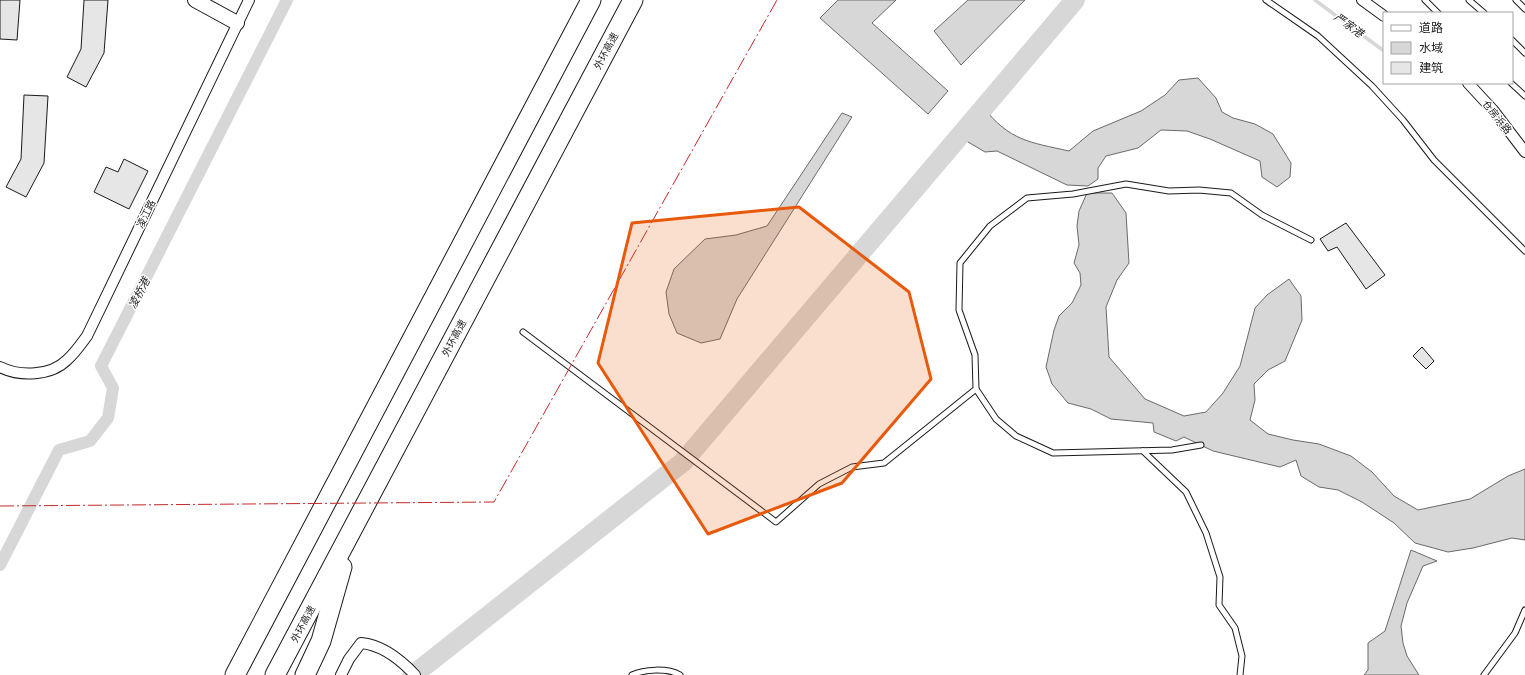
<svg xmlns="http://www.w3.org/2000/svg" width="1525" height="675" font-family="'IBM Plex Sans','Noto Sans SC',sans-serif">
  <rect width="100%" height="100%" fill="#fff"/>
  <g fill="#d7d7d7" stroke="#6a6a6a">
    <path d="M838 0H896L872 23 948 91 928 114 820 18Z"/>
    <path d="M968 0H1025L961 65 934 31Z"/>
    <path d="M1198 78 1216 98 1222 112 1233 118 1255 124 1273 134 1291 163 1290 177 1277 187 1262 177 1260 161 1210 139 1187 131 1161 130 1138 148 1106 156 1098 168V179L1088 186 1067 185 997 151 985 152 958 136 983 107C1010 141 1029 142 1069 151L1093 131 1141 111 1165 95 1179 80Z"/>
    <path d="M842 113 852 117 737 299 720 339 701 343 677 333 669 314 666 292 674 269 705 239 736 235 767 226Z"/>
    <path d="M1087 193H1112L1126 213 1129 263 1117 280 1106 307 1109 357 1145 399 1184 416 1206 412 1223 393 1240 366 1255 308 1267 295 1289 279 1301 296 1302 320 1285 361 1268 370 1254 384 1255 400 1250 420 1268 434 1293 440 1319 444 1351 456 1372 472 1394 496 1418 510 1470 499 1508 476 1525 469V540L1512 538 1473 548 1448 552 1415 543 1394 523 1362 502 1338 490 1319 487 1301 476 1296 460 1280 467 1213 451 1184 437 1176 441 1154 432 1153 423 1111 419 1091 409 1068 403 1052 384 1046 367 1054 330 1059 316 1072 303 1081 285 1080 273 1074 263 1079 245 1077 226 1079 211Z"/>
    <path d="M1411 550 1437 561 1423 566 1407 603 1401 626 1403 643 1407 656 1419 675H1364L1368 670V643L1385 631Z"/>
  </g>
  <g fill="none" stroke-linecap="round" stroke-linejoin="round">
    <path stroke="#d7d7d7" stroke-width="3.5" d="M1315 0 1384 51"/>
    <path stroke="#d7d7d7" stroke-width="12" d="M0 565 59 450 90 441 108 418 113 388 101 366 287 0"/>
    <path stroke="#d7d7d7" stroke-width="20" d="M413 675 683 462 1075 0"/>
  </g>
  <g fill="#e6e6e6" stroke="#1a1a1a">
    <path d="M0 0H20L17 40 0 39Z"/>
    <path d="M84 0H108L104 53 86 87 67 77 81 49Z"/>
    <path d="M24 95 48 96 44 163 26 197 6 187 21 159Z"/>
    <path d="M124 159 148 171 129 209 94 192 106 167 118 172Z"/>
    <path d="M1346 223 1385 275 1366 289 1337 247 1328 251 1320 239Z"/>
    <path d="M1422 347 1434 361 1426 369 1413 356Z"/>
  </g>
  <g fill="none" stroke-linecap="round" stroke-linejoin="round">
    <defs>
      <g id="lane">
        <path d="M1266 0 1318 36 1372 86 1403 120 1434 160 1525 251"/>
        <path d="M1425 0 1438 13"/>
        <path d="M1469 0 1484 13"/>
        <path d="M1516 0 1525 9"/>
        <path d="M1512 40 1525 53"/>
        <path d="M1511 83 1525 96"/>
        <path d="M523 332 776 522 819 484 852 467 884 463 976 389 975 355 959 310 960 263 990 226 1027 198 1073 194 1126 184 1169 191 1199 190 1231 193 1262 215 1311 240"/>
        <path d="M976 389 996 419 1016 436 1053 453 1172 450 1201 445"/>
        <path d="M1143 451 1186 492 1206 533 1220 577 1219 605 1235 628 1242 656 1240 675"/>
        <path d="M632 675C644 669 668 668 680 675"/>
        <path d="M1484 675 1515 633 1525 610"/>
      </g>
      <g id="street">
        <path d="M1362 0 1384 16"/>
        <path d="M1468 83 1493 110 1525 152"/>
        <path d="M0 367C20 377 51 376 67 360 75 353 81 344 87 336L249 0"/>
        <path d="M341 675 349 659 361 643C383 645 401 660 415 675"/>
      </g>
      <path id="secondary" d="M195 0 237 23"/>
      <g id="highway">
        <path d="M235 675 591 0"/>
        <path d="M275 675 633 0"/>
        <path d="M305 675 321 641 342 567"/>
      </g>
    </defs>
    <use href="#lane" stroke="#1a1a1a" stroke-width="7"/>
    <use href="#street" stroke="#1a1a1a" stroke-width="12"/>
    <use href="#secondary" stroke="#1a1a1a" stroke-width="16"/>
    <use href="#highway" stroke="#1a1a1a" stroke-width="21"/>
    <use href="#lane" stroke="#fff" stroke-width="5"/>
    <use href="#street" stroke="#fff" stroke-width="10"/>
    <use href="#secondary" stroke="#fff" stroke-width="14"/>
    <use href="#highway" stroke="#fff" stroke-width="19"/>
    <path stroke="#c62828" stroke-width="1" stroke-dasharray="14 3 2 3" stroke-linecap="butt" d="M0 506 494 502 777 0"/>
  </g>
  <path fill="#e8590c" fill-opacity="0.2" stroke="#e8590c" stroke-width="3" stroke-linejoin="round" d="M799 207 909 292 931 379 842 483 708 534 598 363 632 223Z"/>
  <g text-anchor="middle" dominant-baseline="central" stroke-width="3" stroke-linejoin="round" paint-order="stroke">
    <g font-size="10" fill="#1a1a1a" stroke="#fff">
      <text transform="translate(606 51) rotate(-62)">外环高速</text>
      <text transform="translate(1497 117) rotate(51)">仓房浜路</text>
      <text transform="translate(146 214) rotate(-64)">凌江路</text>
      <text transform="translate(454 338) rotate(-62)">外环高速</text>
      <text transform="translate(303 624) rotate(-62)">外环高速</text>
    </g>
    <g font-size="11" font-style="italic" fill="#1a1a1a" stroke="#fff">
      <text transform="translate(1349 25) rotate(36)">严家港</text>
      <text transform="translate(139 293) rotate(-63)">凌桥港</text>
    </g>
  </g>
  <rect x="1383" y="12" width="130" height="72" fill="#ffffff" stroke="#a3a3a3"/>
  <rect x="1391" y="25" width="20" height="6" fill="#ffffff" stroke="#a3a3a3"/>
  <text x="1419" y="32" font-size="12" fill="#1a1a1a">道路</text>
  <rect x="1391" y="42" width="20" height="12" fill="#d7d7d7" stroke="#a3a3a3"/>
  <text x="1419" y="52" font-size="12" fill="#1a1a1a">水域</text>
  <rect x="1391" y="62" width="20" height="12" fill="#e6e6e6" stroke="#a3a3a3"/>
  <text x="1419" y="72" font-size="12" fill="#1a1a1a">建筑</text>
</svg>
